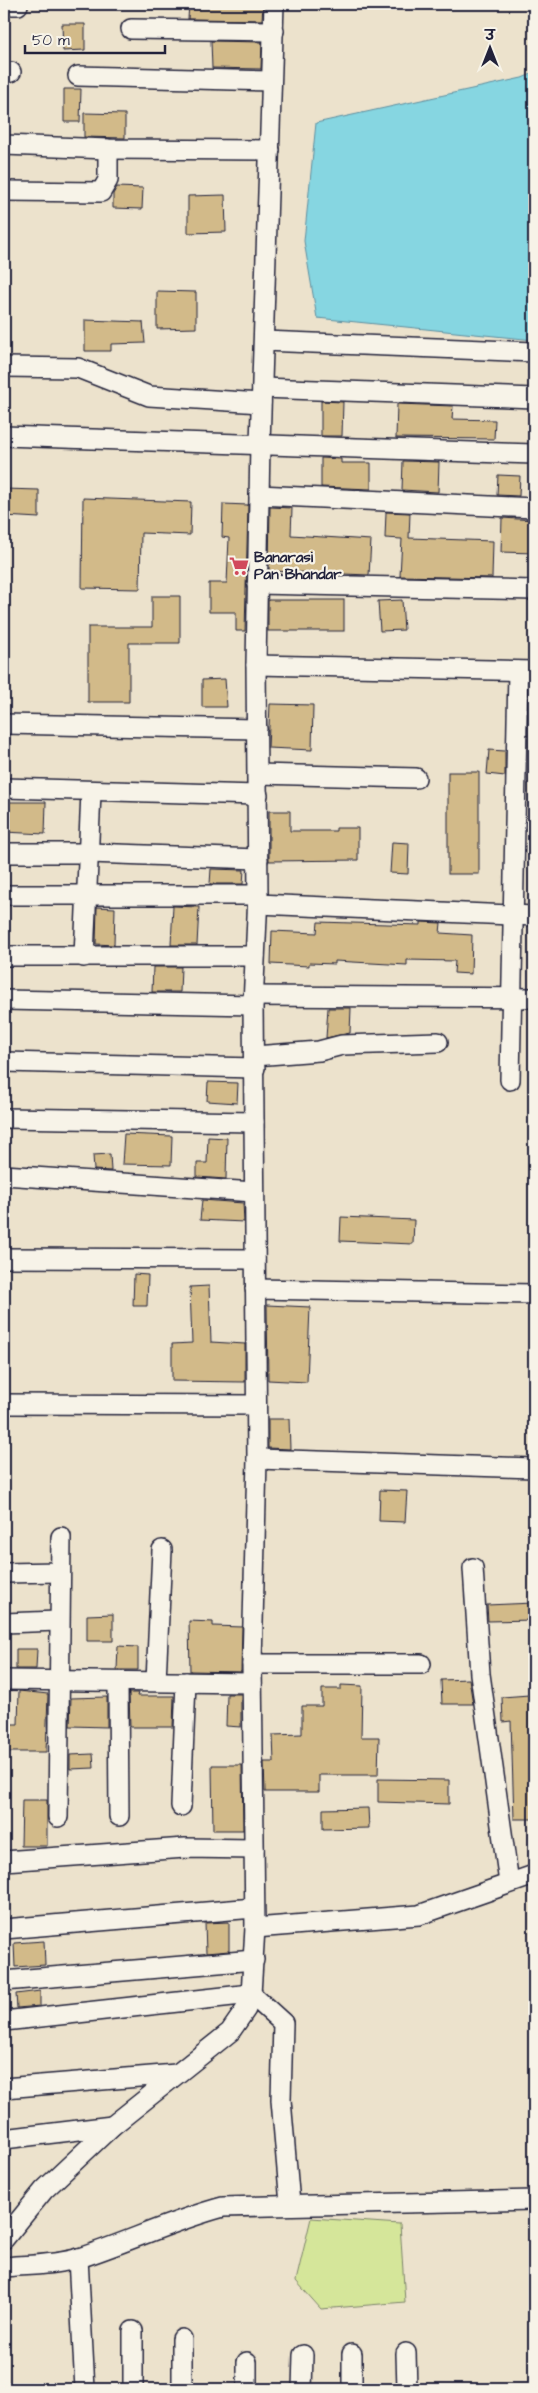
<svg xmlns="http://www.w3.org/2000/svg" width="538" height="2393" font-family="'Architects Daughter','Playpen Sans Deva',sans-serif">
  <rect width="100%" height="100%" fill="#ece2cc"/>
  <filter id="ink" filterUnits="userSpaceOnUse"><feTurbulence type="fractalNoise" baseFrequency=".02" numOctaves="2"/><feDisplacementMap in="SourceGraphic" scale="10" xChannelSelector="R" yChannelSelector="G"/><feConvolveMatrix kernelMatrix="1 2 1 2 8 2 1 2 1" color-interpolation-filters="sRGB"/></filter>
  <g filter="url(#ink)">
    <path fill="#d5e69a" stroke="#7c846a" d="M311 2218 400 2224 405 2302 321 2309 296 2281Z"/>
    <path fill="#86d6e1" stroke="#5e8e9f" d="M534 73V340L317 318 304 241 316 123 522 78Z"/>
    <g fill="#d2ba89" stroke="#22223b">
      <path d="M189 4H263L262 20 188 19Z"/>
      <path d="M62 24H85V50L63 51Z"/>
      <path d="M211 41 262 42 261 69 212 68Z"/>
      <path d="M64 89H81L80 122H64Z"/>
      <path d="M84 113 125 114V138L84 137Z"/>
      <path d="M117 187 143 188 142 209 113 208V194Z"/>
      <path d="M225 195 226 232 188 233V196Z"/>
      <path d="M157 291 196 292V328L157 329Z"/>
      <path d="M85 320 143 322 145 343 111 344V351H85Z"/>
      <path d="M321 401 343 402 342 436H321Z"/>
      <path d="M397 404 453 406 452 419 495 420 494 439 396 438Z"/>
      <path d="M321 458 341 459V463H371V489L321 487Z"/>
      <path d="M403 461 439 462 438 492 402 490Z"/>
      <path d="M498 475 520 476 519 496 497 495Z"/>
      <path d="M4 489 39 490V518L4 516Z"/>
      <path d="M83 498 191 502 190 535 141 533 140 589 82 588Z"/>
      <path d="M223 504 248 505 245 631H236V612H209V583H227L229 538 222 537Z"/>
      <path d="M270 507 292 508 291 535 371 540 369 575 269 571Z"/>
      <path d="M386 512 410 513 409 538 493 541 492 578 400 576 402 539 385 538Z"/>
      <path d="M502 518 534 520V553L501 552Z"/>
      <path d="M152 596H180V643H129V702H88V627H152Z"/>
      <rect x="268" y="600" width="76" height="31"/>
      <path d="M402 600 404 630 380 631 378 601Z"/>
      <path d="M225 679 227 707H202V680Z"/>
      <path d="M270 704 313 705 312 750 268 748Z"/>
      <path d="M489 750 505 751V776L487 774Z"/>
      <rect x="448" y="772" width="31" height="102"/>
      <path d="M4 802H46L45 834 4 832Z"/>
      <path d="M269 811H290V831H336V828H358V860L269 861Z"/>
      <path d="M392 842 409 843 408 874 390 873Z"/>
      <path d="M211 869 244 870 243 884H210Z"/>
      <path d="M173 906 199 907 197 945H171Z"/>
      <path d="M97 907 115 908 114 945 96 944Z"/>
      <path d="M318 922 421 925V922L441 923 440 933 472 935 471 974 454 973 455 961 407 960V965L335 961V964L309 963V966L271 964 272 931 317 933Z"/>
      <path d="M153 967H181L180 992H152Z"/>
      <path d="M328 1008H351L350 1033 326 1038Z"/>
      <path d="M208 1082 238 1083 237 1103 207 1101Z"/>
      <path d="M124 1134 172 1136 171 1165 122 1164Z"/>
      <path d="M208 1137 227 1138 226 1179 197 1177V1163H207Z"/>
      <path d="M110 1154 111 1171 94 1170 93 1155Z"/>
      <path d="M202 1200 243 1203 244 1222 200 1220Z"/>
      <path d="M341 1217 414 1220 413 1244 340 1241Z"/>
      <path d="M134 1274 148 1275 147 1306H133Z"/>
      <path d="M209 1286 211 1342 245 1344V1382L172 1381V1344L192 1343 190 1287Z"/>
      <path d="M267 1305 310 1307 307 1382 268 1380Z"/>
      <path d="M268 1419H289L290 1449 268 1448Z"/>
      <path d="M380 1490 407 1491 405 1522 379 1521Z"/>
      <path d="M534 1603V1620L488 1621 487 1605Z"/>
      <path d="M113 1614V1641H87V1615Z"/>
      <path d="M189 1621 213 1622V1626L242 1627 241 1672 190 1671Z"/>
      <path d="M118 1646 138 1647V1670H117Z"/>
      <path d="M16 1649H37L36 1669H16Z"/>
      <path d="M469 1679 473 1704H442L441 1680Z"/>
      <path d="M341 1685 362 1686 361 1737H379L378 1775H319V1792H265L264 1762H274L273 1735 302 1734V1706H322V1689H341Z"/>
      <path d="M19 1691 48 1694 46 1752H4V1724H18Z"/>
      <path d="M129 1693H138L137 1696H174L173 1727H130Z"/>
      <path d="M227 1694H241V1727L226 1726Z"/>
      <path d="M529 1695 531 1737H534V1819H514L511 1721 503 1722 502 1697Z"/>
      <path d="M107 1697V1727L70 1726 71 1698Z"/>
      <path d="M93 1754 94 1768 70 1769V1755Z"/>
      <path d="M212 1765H242L243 1830H213Z"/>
      <path d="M378 1779 449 1780V1804L378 1802Z"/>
      <path d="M22 1800H47V1846H21Z"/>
      <path d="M368 1808 369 1828 323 1829V1809Z"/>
      <path d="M229 1922V1951L206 1953 205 1923Z"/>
      <path d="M44 1941 45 1965 15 1967 14 1943Z"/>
      <path d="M40 1991V2006L17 2008 16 1994Z"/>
    </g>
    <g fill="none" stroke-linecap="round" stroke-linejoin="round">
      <defs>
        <g id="minor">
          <path d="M4 5H18"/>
          <path d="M131 29 274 31"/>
          <path d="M4 73 11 72"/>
          <path d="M78 76 271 81"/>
          <path d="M4 145 108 149 270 150"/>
          <path d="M4 191 101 192 108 180V149"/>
          <path d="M264 341 534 352"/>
          <path d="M4 367 78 368 149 396 261 403"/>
          <path d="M262 388 534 398"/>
          <path d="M4 436 534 454"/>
          <path d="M259 495 534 508"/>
          <path d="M257 584 534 590"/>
          <path d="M256 665 534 671"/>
          <path d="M4 724 257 729"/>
          <path d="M258 774 416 778"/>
          <path d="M4 788 258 795"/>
          <path d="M4 853H89L258 859"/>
          <path d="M4 895H258"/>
          <path d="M258 904 534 916"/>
          <path d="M4 956H255"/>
          <path d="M84 957 91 792"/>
          <path d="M253 996 534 998"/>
          <path d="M4 1000 253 1005"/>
          <path d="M255 1056 319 1051 342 1045 438 1042"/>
          <path d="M4 1062 255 1068"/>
          <path d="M510 1080 518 671"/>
          <path d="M4 1118 254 1122"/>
          <path d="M4 1175 254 1192"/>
          <path d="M4 1258 255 1259"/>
          <path d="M255 1289 534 1294"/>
          <path d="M4 1404 255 1405"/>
          <path d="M257 1459 534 1468"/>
          <path d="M473 1568 480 1674 509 1883"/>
          <path d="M4 1573 59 1572"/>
          <path d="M4 1623 58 1621"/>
          <path d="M252 1664H421"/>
          <path d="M4 1680 252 1683"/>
          <path d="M156 1681 162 1550"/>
          <path d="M118 1682 119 1816"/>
          <path d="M181 1806 186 1682"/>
          <path d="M58 1817 61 1537"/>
          <path d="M4 1861 185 1848 254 1849"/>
          <path d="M255 1928 419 1915 534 1875"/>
          <path d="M4 1929 254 1908"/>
          <path d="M4 1981 254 1960"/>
          <path d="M4 2021 251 1994 283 2023 281 2100 290 2204"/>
          <path d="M4 2088 176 2074"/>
          <path d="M4 2139 112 2126"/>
          <path d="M4 2239 44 2190 112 2126 230 2032 246 2009 251 1994 255 1928 252 1664 257 1459 253 1005 258 895 256 665 260 444 274 4"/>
          <path d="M78 2258 85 2389"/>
          <path d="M4 2267C29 2265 55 2265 79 2258 128 2242 174 2220 223 2207L534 2200"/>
          <path d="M182 2339V2389"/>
          <path d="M406 2353 407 2389"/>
          <path d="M352 2354V2389"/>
          <path d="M247 2362V2389"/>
          <path d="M133 2389V2331"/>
          <path d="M302 2389 303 2355"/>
        </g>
      </defs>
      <use href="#minor" stroke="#22223b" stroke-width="22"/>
      <use href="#minor" stroke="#f7f3e8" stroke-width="19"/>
    </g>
  </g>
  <defs>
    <symbol id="supermarket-bare" viewBox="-9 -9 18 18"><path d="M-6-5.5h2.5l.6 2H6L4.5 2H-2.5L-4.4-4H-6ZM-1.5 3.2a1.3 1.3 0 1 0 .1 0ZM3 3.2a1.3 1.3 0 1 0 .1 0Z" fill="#d1495b" stroke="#f7f3e8" stroke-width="2.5" paint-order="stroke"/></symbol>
  </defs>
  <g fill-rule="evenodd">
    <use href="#supermarket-bare" x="225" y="552" width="28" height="28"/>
  </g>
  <g text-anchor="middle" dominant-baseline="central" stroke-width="4.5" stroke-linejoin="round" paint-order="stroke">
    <g font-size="15" font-weight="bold" fill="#22223b" stroke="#f7f3e8" text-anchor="start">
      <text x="254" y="557">Banarasi<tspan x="254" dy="17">Pan Bhandar</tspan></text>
    </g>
  </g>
  <rect width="538" height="2393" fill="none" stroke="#f7f3e8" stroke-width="20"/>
  <rect x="10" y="10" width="518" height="2373" fill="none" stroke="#22223b" stroke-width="2" filter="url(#ink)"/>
  <g transform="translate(490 48)" stroke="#f7f3e8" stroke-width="4" paint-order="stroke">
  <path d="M0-4L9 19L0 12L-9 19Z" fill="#22223b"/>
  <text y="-8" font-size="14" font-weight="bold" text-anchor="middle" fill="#22223b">उ</text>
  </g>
  <path d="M25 45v8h140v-8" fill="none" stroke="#22223b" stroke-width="2.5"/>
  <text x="32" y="45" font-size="15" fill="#22223b" stroke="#f7f3e8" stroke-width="4" paint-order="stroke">50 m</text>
</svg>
